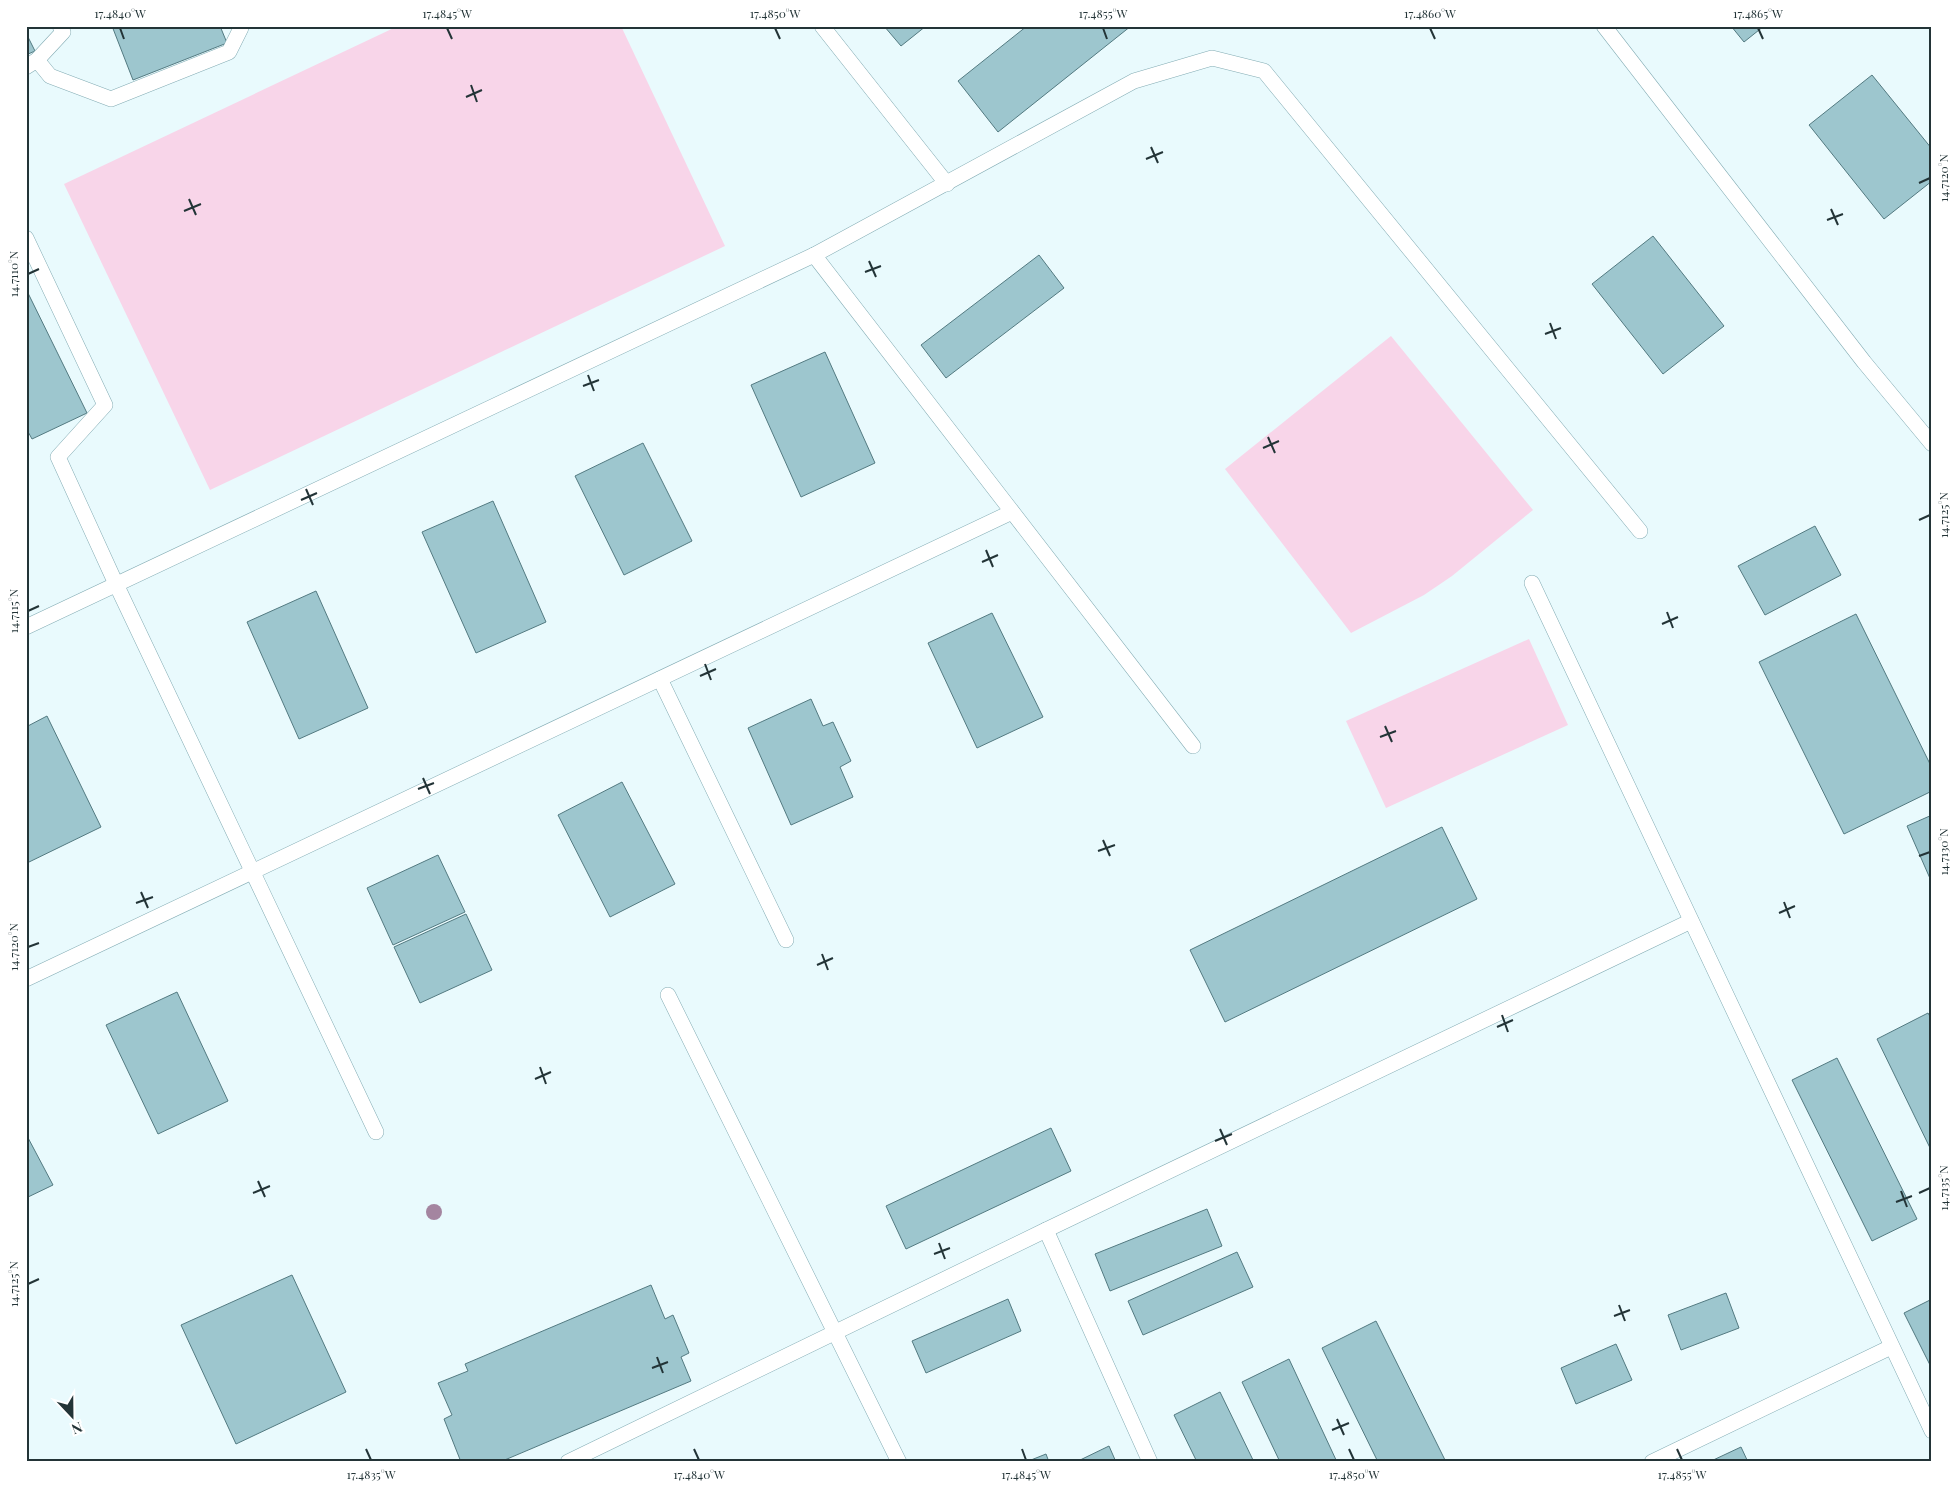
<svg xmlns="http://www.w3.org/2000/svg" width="1958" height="1488" font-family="'Playfair Display',serif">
  <rect width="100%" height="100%" fill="#e9fafd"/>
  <g fill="#f8d5e9">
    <path d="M398 26H621L725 246 210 490 64 184Z"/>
    <path d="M1391 336 1533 510 1452 576 1424 595 1351 633 1225 469Z"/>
    <path d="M1529 639 1568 725 1386 808 1346 721Z"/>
  </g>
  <g fill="#9dc6ce" stroke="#537a81">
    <path d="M112 26H220L227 43 133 80Z"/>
    <path d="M884 26H926L901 46Z"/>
    <path d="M1027 26H1131L998 132 958 81Z"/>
    <path d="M1731 26H1764L1744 42Z"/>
    <path d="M26 33 35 51 26 55Z"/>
    <path d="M1872 75 1932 149V181L1884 219 1809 125Z"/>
    <path d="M1653 236 1724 326 1663 374 1592 284Z"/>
    <path d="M1039 255 1064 288 946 378 921 345Z"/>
    <path d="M26 289 87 413 32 439 26 428Z"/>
    <path d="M825 352 875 463 801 497 751 385Z"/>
    <path d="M643 443 692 541 624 575 575 476Z"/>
    <path d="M493 501 546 622 476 653 422 532Z"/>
    <path d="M1815 526 1841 575 1765 615 1738 566Z"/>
    <path d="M316 591 368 708 299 739 247 622Z"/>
    <path d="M992 613 1043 717 977 748 928 643Z"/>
    <path d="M1856 614 1932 768V791L1844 834 1759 662Z"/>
    <path d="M811 699 823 726 833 722 851 761 840 767 853 797 791 825 748 728Z"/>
    <path d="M47 716 101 827 27 863 26 727Z"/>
    <path d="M622 782 675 884 610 917 558 815Z"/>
    <path d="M1932 815V883L1907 826Z"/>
    <path d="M1442 827 1477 899 1225 1022 1190 950Z"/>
    <path d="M438 855 465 912 393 945 367 888Z"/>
    <path d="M466 914 492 970 420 1003 394 947Z"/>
    <path d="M177 992 228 1101 158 1134 106 1025Z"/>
    <path d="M1928 1013 1932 1020V1152L1877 1039Z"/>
    <path d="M1837 1058 1917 1219 1872 1241 1792 1080Z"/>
    <path d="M1051 1128 1071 1171 906 1249 886 1206Z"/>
    <path d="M26 1134 53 1185 26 1198Z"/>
    <path d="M1207 1209 1222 1246 1110 1291 1095 1254Z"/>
    <path d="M1237 1252 1253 1287 1143 1335 1128 1301Z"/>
    <path d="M292 1275 346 1392 236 1444 181 1325Z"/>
    <path d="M651 1285 665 1319 673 1315 689 1353 681 1357 691 1381 500 1462H461L444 1419 452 1415 438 1383 468 1371 465 1364Z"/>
    <path d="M1726 1293 1739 1328 1681 1350 1668 1315Z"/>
    <path d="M1008 1299 1021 1331 926 1373 912 1341Z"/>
    <path d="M1932 1299V1369L1904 1313Z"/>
    <path d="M1376 1321 1446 1462H1378L1322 1348Z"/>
    <path d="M1616 1344 1632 1380 1576 1404 1561 1368Z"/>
    <path d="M1289 1359 1337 1462H1280L1242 1382Z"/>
    <path d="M1220 1392 1254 1462H1197L1174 1415Z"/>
    <path d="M1109 1446 1116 1462H1076Z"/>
    <path d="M1741 1447 1748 1462H1709Z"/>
    <path d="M1046 1454 1049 1462H1026Z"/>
  </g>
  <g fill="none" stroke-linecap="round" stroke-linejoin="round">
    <defs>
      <g id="service">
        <path d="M822 26 947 184"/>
        <path d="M1604 26 1864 362 1932 444"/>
        <path d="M37 60 63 32 60 26"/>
        <path d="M26 67 37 60 50 76 111 99 229 52 241 28 240 26"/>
        <path d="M26 238 105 405 58 457 116 584 376 1132"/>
        <path d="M814 255 1193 746"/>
        <path d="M1532 583 1932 1431"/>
        <path d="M26 627 814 255 1134 81 1212 58 1264 71 1640 531"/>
        <path d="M660 679 786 940"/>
        <path d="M26 979 1012 512"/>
        <path d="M668 995 899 1462"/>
        <path d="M1046 1230 1150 1462"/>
        <path d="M568 1462 1046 1230 1691 921"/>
        <path d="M1652 1462 1891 1347"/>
      </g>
    </defs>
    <use href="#service" stroke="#83acb4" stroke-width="16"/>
    <use href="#service" stroke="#fff" stroke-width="15"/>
  </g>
  <circle fill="#a485a0" cx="434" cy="1212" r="8"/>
  <path fill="none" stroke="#233437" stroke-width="2" d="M120 28 124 39M447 28 452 39M775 28 780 39M1103 28 1107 39M1430 28 1435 39M1758 28 1763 39M471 85 477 102M466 97 482 90M1151 147 1158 163M1146 159 1163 152M1919 183 1930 178M189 199 196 215M1831 209 1838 225M184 211 201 204M1827 220 1843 214M869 261 876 277M865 272 881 266M28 274 39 269M1550 323 1556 339M1545 334 1561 328M588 375 594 391M583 386 599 380M1268 437 1275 453M1263 448 1279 441M306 489 313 505M301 500 317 493M1919 520 1930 515M986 550 993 567M982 562 998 555M28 611 39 606M1667 612 1673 628M1662 624 1678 617M705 664 711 680M700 676 716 669M1385 726 1392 742M1380 737 1396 731M423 778 430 794M418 789 434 783M1103 840 1110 856M1098 851 1115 845M1919 856 1930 852M141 892 148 908M1784 902 1790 918M136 903 153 897M1779 913 1795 906M28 947 39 943M822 954 828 970M817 965 833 958M1502 1015 1508 1032M1497 1027 1513 1020M540 1067 546 1084M535 1079 551 1072M1220 1129 1227 1145M1215 1141 1232 1134M258 1181 265 1197M1901 1191 1907 1207M253 1193 270 1186M1919 1193 1930 1188M1896 1202 1912 1196M939 1243 945 1259M934 1254 950 1248M28 1284 39 1279M1619 1305 1625 1321M1614 1316 1630 1310M657 1357 663 1373M652 1368 668 1362M1337 1419 1344 1435M1332 1430 1349 1423M366 1449 371 1460M694 1449 699 1460M1022 1449 1026 1460M1349 1449 1354 1460M1677 1449 1682 1460"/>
  <rect width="1958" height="1488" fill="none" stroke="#ffffff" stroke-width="55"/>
  <g transform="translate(72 1416) rotate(158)" stroke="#ffffff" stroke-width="4" paint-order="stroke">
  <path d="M0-4L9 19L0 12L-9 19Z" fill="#233437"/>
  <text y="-8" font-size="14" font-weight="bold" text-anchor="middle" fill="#233437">N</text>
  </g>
  <rect x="28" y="28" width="1902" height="1432" fill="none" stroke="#233437" stroke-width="2"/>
  <g font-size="12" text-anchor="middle" fill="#233437">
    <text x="120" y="18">17.4840°W</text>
    <text x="447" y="18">17.4845°W</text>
    <text x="775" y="18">17.4850°W</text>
    <text x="1103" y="18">17.4855°W</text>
    <text x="1430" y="18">17.4860°W</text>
    <text x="1758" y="18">17.4865°W</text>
    <text transform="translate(1944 178) rotate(-90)" y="4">14.7120°N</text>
    <text transform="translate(14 274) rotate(-90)" y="4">14.7110°N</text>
    <text transform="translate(1944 515) rotate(-90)" y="4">14.7125°N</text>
    <text transform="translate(14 611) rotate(-90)" y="4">14.7115°N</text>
    <text transform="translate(1944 852) rotate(-90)" y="4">14.7130°N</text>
    <text transform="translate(14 947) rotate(-90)" y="4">14.7120°N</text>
    <text transform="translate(1944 1188) rotate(-90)" y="4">14.7135°N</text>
    <text transform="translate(14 1284) rotate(-90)" y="4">14.7125°N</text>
    <text x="371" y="1479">17.4835°W</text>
    <text x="699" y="1479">17.4840°W</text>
    <text x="1026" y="1479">17.4845°W</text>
    <text x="1354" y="1479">17.4850°W</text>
    <text x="1682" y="1479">17.4855°W</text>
  </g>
</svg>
